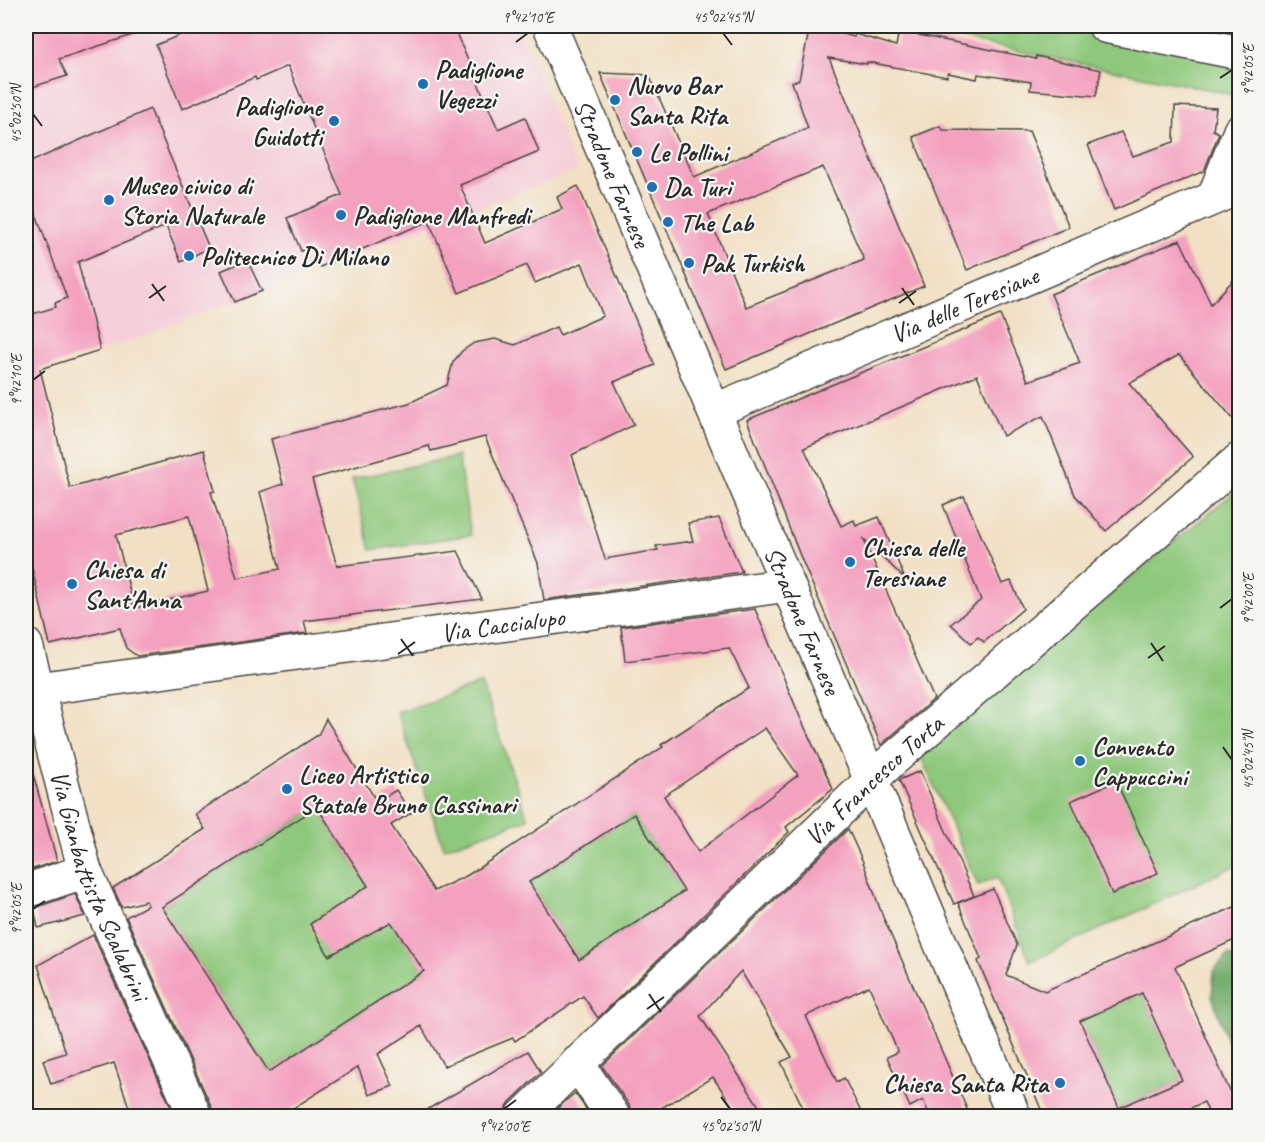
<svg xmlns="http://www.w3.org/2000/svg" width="1265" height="1142" font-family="Caveat,sans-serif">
  <rect width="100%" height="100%" fill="#f6f6f2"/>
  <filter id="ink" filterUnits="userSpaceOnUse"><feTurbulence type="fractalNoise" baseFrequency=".0167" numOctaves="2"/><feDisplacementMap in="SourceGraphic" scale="12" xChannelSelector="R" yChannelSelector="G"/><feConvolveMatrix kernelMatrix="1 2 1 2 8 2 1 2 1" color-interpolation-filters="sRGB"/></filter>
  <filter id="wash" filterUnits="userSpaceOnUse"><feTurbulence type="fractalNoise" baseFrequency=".008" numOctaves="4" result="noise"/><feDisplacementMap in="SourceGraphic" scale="24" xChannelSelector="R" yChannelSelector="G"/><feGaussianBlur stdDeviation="1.35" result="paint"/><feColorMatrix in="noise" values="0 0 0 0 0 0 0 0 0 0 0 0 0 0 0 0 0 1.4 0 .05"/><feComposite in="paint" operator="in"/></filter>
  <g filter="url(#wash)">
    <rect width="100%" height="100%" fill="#f2e0c4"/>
    <path fill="#f5cfda" d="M26 26H517L577 170 129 342 26 372Z"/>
    <g fill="#8ec87c" stroke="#5c7a54" stroke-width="1.5">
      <path d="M896 26H1239V97L1221 92Z"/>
      <path d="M458 456 471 535 371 550 352 479Z"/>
      <path d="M1235 492 1240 497 1239 864 1030 962 997 877 978 885 918 750Z"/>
      <path d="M481 683 528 819 444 848 397 712Z"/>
      <path d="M317 807 424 971 269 1072 162 907Z"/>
      <path d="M634 814 684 891 579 960 529 882Z"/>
      <path d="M1142 993 1182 1080 1119 1108 1080 1021Z"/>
    </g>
    <path fill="#72ac6c" stroke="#4e6c4c" stroke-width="1.5" d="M1229 955 1239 960V1076L1212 996 1214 970Z"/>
    <g id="blocks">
      <g fill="#f4a1c0" fill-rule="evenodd">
        <path d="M26 26H148V30L59 59 67 76 26 89Z"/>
        <path d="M202 26H453L498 129 525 117 539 152 460 185 485 243 562 209 557 197 578 186 655 365 614 382 634 425 572 455 605 559 658 550 656 546 693 541 688 523 719 518 742 572 544 600 538 563 485 437 431 451 429 446 312 479 337 566 458 551 482 599 304 621 307 633 137 656 126 648 120 628 50 645 26 543V316L56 307 55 303 67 298 26 187V164L150 109 209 248 181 262 166 226 78 262 100 350 40 369 70 488 204 450 215 491 211 492 237 578 280 569 260 492 283 484 271 439 409 403 447 385 453 362 462 351 474 343 495 339 515 345 556 327 560 335 603 316 582 263 535 283 527 265 459 293 429 221 320 267 311 247 301 251 287 218 342 195 288 66 256 80 255 77 182 109 156 45ZM189 516 208 591 134 608 116 535Z"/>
        <path d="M810 26H816L854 37 855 34 896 46 899 31 1036 59V56L1101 70 1096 96 1030 90 1031 82 978 74 977 79 948 73 947 77 867 62V64L829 58 924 286 726 369 600 73 649 75 694 177 808 128 792 82 799 80ZM823 167 864 260 746 307 708 214Z"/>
        <path d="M1175 106 1216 108 1213 130 1219 133 1204 171 1114 210 1088 145 1121 132 1133 156 1174 142Z"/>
        <path d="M940 126 943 130 1029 131 1069 227 967 270 913 137Z"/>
        <path d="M1180 240 1211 304 1239 274V426L1179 355 1129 383 1193 457 1106 531 1075 495 1043 416 1003 436 977 375 804 448 841 526 854 520 856 526 879 517 905 579 863 538 934 699 881 745 801 558 747 420 1000 315 1028 381 1080 363 1051 294Z"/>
        <path d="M247 260 262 291 235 302 221 271Z"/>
        <path d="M964 496 1002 584 1011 581 1023 609 984 642 978 637 971 643 951 624 981 600 943 505Z"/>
        <path d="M755 609 800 717 833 789 786 827 789 832 598 1018 583 996 515 1041 513 1038 444 1066 421 1026 378 1054 393 1086 369 1095 358 1067 281 1116H214L212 1108 126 917 148 905 146 901 122 907 113 888 205 829 195 814 318 735 326 719 377 802 396 790 411 813 391 825 434 891 468 875 663 747 661 745 749 688 729 648 625 661 621 627ZM765 728 798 775 698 852 664 796ZM317 807 368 886 310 924 329 956 391 922 424 971 269 1072 162 907ZM634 814 684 891 579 960 529 882Z"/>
        <path d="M32 770 57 861 27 871 26 862V771Z"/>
        <path d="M920 771 974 896 954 904 899 780Z"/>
        <path d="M1116 781 1158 873 1112 894 1071 801Z"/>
        <path d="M848 829 863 862 883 917 970 1116H930L923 1100 910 1107 887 1057 898 1052 869 986 806 1016 837 1082 844 1078 863 1116H807L781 1062 792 1057 741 971 700 1016 757 1103 763 1116H739L713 1077 648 1116H631L629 1105 602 1066Z"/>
        <path d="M993 889 1017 945 1006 975 1045 991 1239 905V938L1175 967 1239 1112V1116H1210L1204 1102 1172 1116H1044L978 961 981 959 958 903ZM1142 993 1182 1080 1119 1108 1080 1021Z"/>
        <path d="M75 894 85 916 38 928 34 908Z"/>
        <path d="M93 935 175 1116H132L114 1063 51 1084 43 1060 66 1053 38 965Z"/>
        <path d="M528 1051 541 1072 510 1102 505 1110V1116H416Z"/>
        <path d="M575 1093 591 1116H549L569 1098Z"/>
      </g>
    </g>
  </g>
  <g filter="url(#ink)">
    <use href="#blocks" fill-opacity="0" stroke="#494642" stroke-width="1.5"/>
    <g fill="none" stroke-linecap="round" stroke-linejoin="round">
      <defs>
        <g id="minor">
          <path id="s1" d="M550 26 1014 1116"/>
          <path d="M1105 26 1240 53"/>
          <path d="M1214 197 1240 131"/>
          <path id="s2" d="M714 411 1240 187"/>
          <path id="s3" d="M26 645 85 871 195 1116"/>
          <path id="s4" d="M37 689 788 585"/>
          <path d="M26 891 85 871"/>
          <path d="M577 1063 613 1116"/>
          <path id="s5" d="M523 1116 888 764 1240 459"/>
        </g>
      </defs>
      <use href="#minor" stroke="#494642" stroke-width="36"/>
      <use href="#minor" stroke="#fff" stroke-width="33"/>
    </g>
  </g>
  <path fill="none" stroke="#2b2b2b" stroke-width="2" d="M723 33 732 45M516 42 528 33M1220 78 1232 70M33 114 42 126M152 284 164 301M902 288 914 305M149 298 166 286M899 303 916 291M33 380 45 371M1220 608 1232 599M401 639 413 656M1151 643 1163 661M398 654 415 642M1148 658 1165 646M1223 747 1232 760M33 909 45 901M649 994 661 1012M647 1009 664 997M721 1097 730 1109M504 1109 516 1100"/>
  <g fill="#1f6fb2" stroke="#f6f6f2" stroke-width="2">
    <circle cx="423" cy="84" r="6"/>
    <circle cx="615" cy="100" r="6"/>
    <circle cx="334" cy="121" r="6"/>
    <circle cx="637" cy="152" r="6"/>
    <circle cx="652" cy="187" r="6"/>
    <circle cx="109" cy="200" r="6"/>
    <circle cx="341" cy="215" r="6"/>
    <circle cx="668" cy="222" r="6"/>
    <circle cx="189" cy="256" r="6"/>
    <circle cx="689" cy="263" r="6"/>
    <circle cx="850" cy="562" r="6"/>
    <circle cx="72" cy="584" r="6"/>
    <circle cx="1080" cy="761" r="6"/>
    <circle cx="287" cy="789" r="6"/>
    <circle cx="1060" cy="1083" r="6"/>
  </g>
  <g text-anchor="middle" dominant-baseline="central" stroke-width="4.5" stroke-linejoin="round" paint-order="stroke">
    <g font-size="26" font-weight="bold" fill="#2b2b2b" stroke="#f6f6f2" text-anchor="start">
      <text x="435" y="69">Padiglione<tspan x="435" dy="30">Vegezzi</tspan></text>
      <text x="627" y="85">Nuovo Bar<tspan x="627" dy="30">Santa Rita</tspan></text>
      <text x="322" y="106" text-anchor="end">Padiglione<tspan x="322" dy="30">Guidotti</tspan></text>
      <text x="649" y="152">Le Pollini</text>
      <text x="121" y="185">Museo civico di<tspan x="121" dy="30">Storia Naturale</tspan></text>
      <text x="664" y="187">Da Turi</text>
      <text x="353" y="215">Padiglione Manfredi</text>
      <text x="680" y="222">The Lab</text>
      <text x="201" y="256">Politecnico Di Milano</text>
      <text x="701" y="263">Pak Turkish</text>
      <text x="862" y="547">Chiesa delle<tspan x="862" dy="30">Teresiane</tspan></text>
      <text x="84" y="569">Chiesa di<tspan x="84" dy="30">Sant'Anna</tspan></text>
      <text x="1092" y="746">Convento<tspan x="1092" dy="30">Cappuccini</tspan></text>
      <text x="299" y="774">Liceo Artistico<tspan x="299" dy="30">Statale Bruno Cassinari</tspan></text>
      <text x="1048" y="1083" text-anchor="end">Chiesa Santa Rita</text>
    </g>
    <g font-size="26" fill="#2b2b2b" stroke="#f6f6f2">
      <text stroke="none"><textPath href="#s1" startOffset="160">Stradone Farnese</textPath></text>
      <text stroke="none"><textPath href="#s2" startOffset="272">Via delle Teresiane</textPath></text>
      <text stroke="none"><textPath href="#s1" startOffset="646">Stradone Farnese</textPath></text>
      <text stroke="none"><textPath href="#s4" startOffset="470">Via Caccialupo</textPath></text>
      <text stroke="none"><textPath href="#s5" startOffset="486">Via Francesco Torta</textPath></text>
      <text stroke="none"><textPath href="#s3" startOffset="252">Via Gianbattista Scalabrini</textPath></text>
    </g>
  </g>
  <rect width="1265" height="1142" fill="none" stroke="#f6f6f2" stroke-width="66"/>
  <rect x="33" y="33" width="1199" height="1076" fill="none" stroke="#2b2b2b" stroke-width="2"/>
  <g font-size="15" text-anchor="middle" fill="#2b2b2b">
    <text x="528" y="22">9°42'10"E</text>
    <text x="723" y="22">45°02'45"N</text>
    <text transform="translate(1248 70) rotate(-90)" y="5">9°42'05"E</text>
    <text transform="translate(16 114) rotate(-90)" y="5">45°02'50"N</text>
    <text transform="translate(16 380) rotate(-90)" y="5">9°42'10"E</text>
    <text transform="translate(1248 599) rotate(-90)" y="5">9°42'00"E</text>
    <text transform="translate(1248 760) rotate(-90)" y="5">45°02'45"N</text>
    <text transform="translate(16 909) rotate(-90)" y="5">9°42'05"E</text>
    <text x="504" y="1131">9°42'00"E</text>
    <text x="730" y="1131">45°02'50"N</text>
  </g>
</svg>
